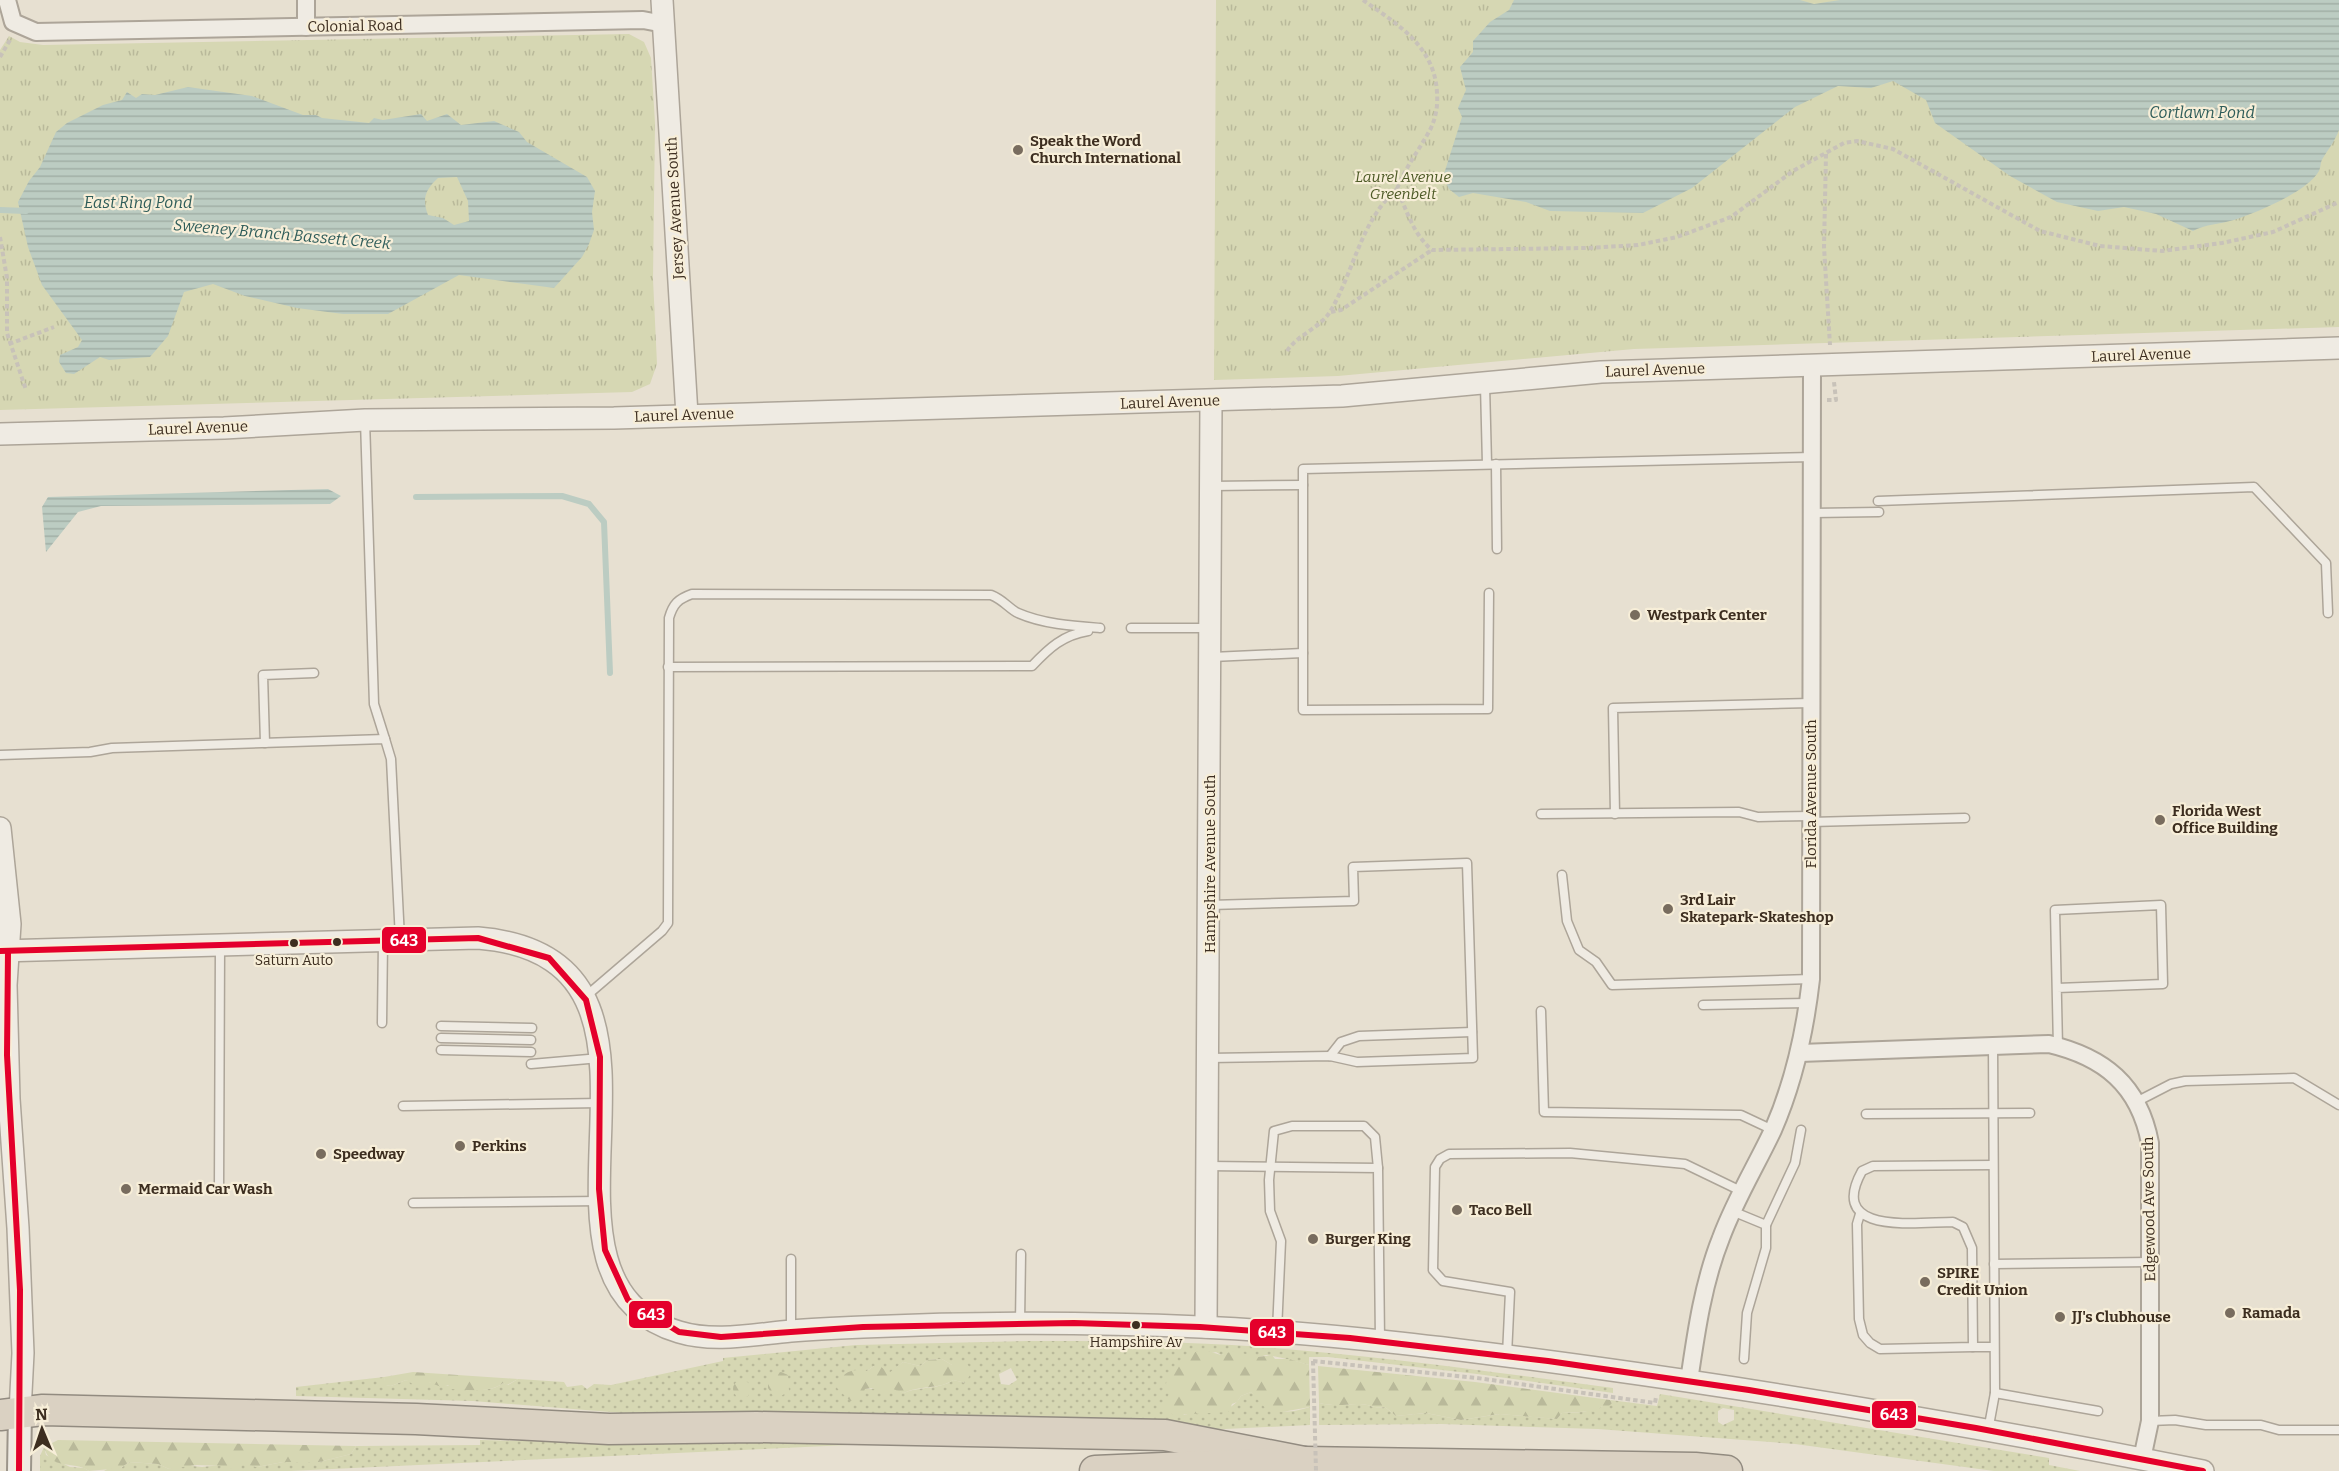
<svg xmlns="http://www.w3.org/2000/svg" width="2339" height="1471" font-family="Bitter,serif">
  <defs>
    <pattern id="grass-dots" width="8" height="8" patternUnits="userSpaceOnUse" patternTransform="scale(1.5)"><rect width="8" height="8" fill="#d6d7b3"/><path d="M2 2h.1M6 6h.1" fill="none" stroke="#b9b99a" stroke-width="1.8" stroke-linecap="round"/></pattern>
    <pattern id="forest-firs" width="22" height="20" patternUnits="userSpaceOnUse" patternTransform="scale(1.5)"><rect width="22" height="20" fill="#d6d7b3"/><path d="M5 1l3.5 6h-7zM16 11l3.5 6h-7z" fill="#b9b99a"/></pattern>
    <pattern id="park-tufts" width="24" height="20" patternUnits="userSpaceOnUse" patternTransform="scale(1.5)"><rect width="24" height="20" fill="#d6d7b3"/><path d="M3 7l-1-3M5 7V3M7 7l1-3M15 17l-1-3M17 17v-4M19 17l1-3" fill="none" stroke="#b9b99a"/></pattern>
    <pattern id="water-rules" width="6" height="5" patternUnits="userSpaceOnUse" patternTransform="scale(1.5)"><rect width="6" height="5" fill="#bcccc2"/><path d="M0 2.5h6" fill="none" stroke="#a2b0a6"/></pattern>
  </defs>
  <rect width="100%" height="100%" fill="#e7e0d1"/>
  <g fill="url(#grass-dots)" fill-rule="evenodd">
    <path d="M1027 1341C1096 1341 1164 1341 1232 1345 1360 1353 1486 1371 1613 1388V1393L1477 1374 1328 1357H1309V1365C1295 1361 1282 1358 1267 1355 1264 1355 1262 1357 1258 1357 1245 1357 1235 1351 1221 1355L1216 1352C1184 1359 1178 1357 1170 1391L1184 1415C1204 1409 1228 1418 1241 1396L1251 1392C1274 1412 1280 1416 1310 1407V1425L1225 1429 660 1416 473 1401 296 1396V1387L384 1377 386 1385 391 1386 406 1380C415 1384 420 1380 429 1382 448 1385 488 1397 503 1383L508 1385 518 1379 564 1382 567 1387 582 1385 587 1389 594 1384 611 1385 723 1361V1358L856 1345ZM942 1359 952 1365 966 1383 953 1380C939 1390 919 1386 904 1393L893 1388 865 1389 867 1371 874 1366 889 1374 903 1362 920 1366 928 1360ZM1011 1368 1017 1380 1009 1385 1001 1384 999 1374Z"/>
    <path d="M1660 1394 2049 1458V1465L2080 1471H1994L1795 1444 1598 1429 1441 1424 1319 1425V1403C1332 1406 1343 1405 1357 1404 1367 1403 1374 1409 1385 1407L1396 1416 1426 1413 1461 1420 1500 1414 1557 1419 1562 1413 1584 1412 1612 1403 1610 1400 1657 1406ZM1723 1408 1734 1410V1420L1723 1425 1718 1422V1411Z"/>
    <path d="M847 1437 848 1445 289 1471H104L110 1467 121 1468 129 1462 158 1464 169 1469 181 1465 202 1467 242 1463 257 1467 283 1462H319L351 1454 356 1446 480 1445V1440L572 1442Z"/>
    <path d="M44 1447 46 1455 70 1467 84 1468 89 1471H40V1456Z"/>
  </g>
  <g fill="url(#forest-firs)">
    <path d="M1204 1350 1221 1355 1233 1351 1258 1357 1272 1355 1275 1359H1289L1309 1365 1310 1407 1282 1412 1267 1410 1251 1392 1241 1396 1237 1402 1232 1404 1229 1412 1173 1415 1164 1407 1170 1391 1166 1384 1167 1376 1191 1353Z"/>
    <path d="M942 1359 952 1365 959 1361 967 1364 972 1370 966 1383 953 1380C939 1390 919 1385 904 1393L893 1389 885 1396 872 1388 865 1389 860 1400 850 1401 837 1388C840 1372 853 1368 867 1371L874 1366H880L889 1373 903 1362 920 1366 928 1360Z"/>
    <path d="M1318 1366 1475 1382 1610 1400 1612 1403 1608 1407 1602 1406 1597 1411 1562 1413 1557 1419 1499 1414 1461 1420 1426 1413 1396 1416 1385 1407C1374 1409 1367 1403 1357 1404 1343 1405 1332 1406 1319 1403Z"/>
    <path d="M413 1372 518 1379 507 1385 503 1383C492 1393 466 1390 451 1389L448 1385 441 1387 429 1382 419 1388 406 1380 391 1386 385 1385 384 1377Z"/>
    <path d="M781 1372 788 1375 789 1391 778 1398 774 1397 768 1388V1379L772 1374Z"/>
    <circle cx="742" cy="1389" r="9"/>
    <path d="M58 1440 356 1446 351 1454 319 1462H283L257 1467 242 1464 231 1469 224 1466 197 1465 169 1469 158 1464 129 1462 121 1468 89 1471C74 1460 50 1471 44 1447Z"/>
  </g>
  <g fill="url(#park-tufts)">
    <path d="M1216 0H2339V327L1634 349 1338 376 1214 380Z"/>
    <path d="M629 34 644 42 651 58 655 123 653 279 657 364 650 384 632 392 0 410V50L9 36 20 42 43 45Z"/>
  </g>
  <g fill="url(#water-rules)" fill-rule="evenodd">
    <path d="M1514 0H1800L1814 4 1840 0H2339V130C2335 141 2329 148 2323 158 2320 162 2321 167 2319 171 2307 192 2256 213 2234 220 2221 224 2205 224 2193 231L2156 214 2124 207 2098 211 2057 202 2010 176 1935 123 1926 100 1893 81 1871 88 1838 86 1795 107 1692 188 1643 213 1550 211 1526 202 1473 193 1459 197 1449 189 1443 177 1462 117 1458 108 1466 90 1460 67 1473 52V41L1490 22 1509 10Z"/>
    <path d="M188 87 252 96 303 115H316L322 118 369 123 374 118 383 120 421 114 427 121 447 114 461 125 494 121 519 132 527 142 587 177 595 191 592 212 594 230 589 244 582 257 554 288 459 275 388 314H343L297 308 245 296 213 284 184 292 168 336 150 357 109 360 100 357 74 374 66 373 59 362 60 355 78 347 82 340 42 285 28 247 18 202 29 181 40 167 56 132 67 123 103 105 122 100 127 92 136 98 142 94 155 95ZM457 177 468 201 469 221 454 225 443 218 428 215C422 199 425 190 438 178Z"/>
    <path d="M328 489 341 496 330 504 101 506 78 512 46 552 42 507 48 497Z"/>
  </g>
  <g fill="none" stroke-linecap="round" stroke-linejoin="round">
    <g stroke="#bcccc2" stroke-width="6">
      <path d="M0 210 26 211"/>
      <path d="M416 497 562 496 589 504 604 522 610 673"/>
    </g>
    <defs>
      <g id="service">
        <path d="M1485 385 1487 464"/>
        <path d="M365 420 374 704 385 739"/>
        <path d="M1496 464 1497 549"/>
        <path d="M1212 486 1303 485"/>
        <path d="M1878 501 2254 487 2326 563 2328 613"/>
        <path d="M1813 513 1879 512"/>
        <path d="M1489 593 1488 709 1303 710V469L1813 457"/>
        <path d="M1131 628H1209"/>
        <path d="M1212 657 1303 653"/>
        <path d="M668 667 1032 666C1049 648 1063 635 1088 631"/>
        <path d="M265 743 263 675 314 673"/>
        <path d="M0 755 90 752 112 748 385 739 391 759 400 939"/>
        <path d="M1541 814 1739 812 1758 817 1811 816"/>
        <path d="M1615 814 1613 708 1811 703"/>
        <path d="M1811 822 1965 818"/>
        <path d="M1562 875 1567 921 1579 950 1596 962 1612 985 1811 979"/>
        <path d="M2057 988 2163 984 2161 905 2055 910 2058 1047"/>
        <path d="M585 997 662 931 668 923 669 618C673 604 678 599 692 594L991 595C1004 600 1009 609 1018 613 1043 624 1073 626 1100 628"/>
        <path d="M1703 1005 1808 1003"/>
        <path d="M1541 1011 1544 1112 1741 1115 1773 1130"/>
        <path d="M382 1023 383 941"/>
        <path d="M441 1026 532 1028"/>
        <path d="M441 1038 531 1040"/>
        <path d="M441 1050 531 1052"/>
        <path d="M1330 1056 1341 1042 1359 1036 1472 1032"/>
        <path d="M1209 1058 1330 1056 1357 1062 1473 1058 1467 863 1353 867 1354 901 1210 905"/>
        <path d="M531 1064 600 1058"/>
        <path d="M2136 1102 2171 1084 2185 1081 2294 1078 2339 1105"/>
        <path d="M403 1106 600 1103"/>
        <path d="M1866 1114 2030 1113"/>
        <path d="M1208 1166 1378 1168 1380 1340"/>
        <path d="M219 1189 220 946"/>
        <path d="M413 1203 601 1201"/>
        <path d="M1732 1211 1766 1225V1248L1747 1313 1744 1359"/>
        <path d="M1860 1214 1857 1224 1859 1319 1863 1335 1870 1343 1880 1349 1973 1347 1972 1248 1963 1227 1953 1222C1917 1222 1826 1236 1862 1171L1873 1166 1993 1165"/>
        <path d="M1766 1225 1795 1163 1801 1130"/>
        <path d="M791 1259V1330"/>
        <path d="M1994 1264 2150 1262"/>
        <path d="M1020 1323 1021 1254"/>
        <path d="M1277 1331 1281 1241 1270 1211 1269 1180 1274 1131 1292 1126H1364L1375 1137 1378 1168"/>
        <path d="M1973 1347H1994"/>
        <path d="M1507 1355 1510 1292 1443 1281 1433 1270 1435 1167 1440 1159 1449 1154 1570 1153 1685 1164 1741 1191"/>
        <path d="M1995 1393 2098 1411"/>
        <path d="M2150 1421 2175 1420 2206 1425H2261L2279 1430H2339"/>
        <path d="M1988 1431 1995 1393 1993 1045"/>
      </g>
      <g id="minor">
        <path d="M7 0 13 22 36 32 643 20 664 24"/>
        <path d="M306 27V0"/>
        <path d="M1800 1053 2049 1044C2104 1057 2139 1085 2150 1143V1421L2142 1459"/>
        <path d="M1689 1381C1696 1333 1703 1283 1721 1238 1735 1200 1756 1166 1773 1130 1794 1082 1805 1032 1811 979L1812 365"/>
      </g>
      <g id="tertiary">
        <path d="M662 0 687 415"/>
        <path d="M0 434 224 428 365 420 614 418 1342 396 1601 372 2339 348"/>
        <path d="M0 828 10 924 6 985 9 1099 18 1228 23 1353 20 1412"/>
        <path d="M0 951 478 938C720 958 497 1278 679 1332 715 1343 755 1334 791 1331 815 1329 839 1328 863 1327 975 1322 1088 1322 1200 1327 1333 1333 1466 1350 1597 1368 1800 1396 2002 1431 2203 1471"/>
        <path d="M1206 1327 1211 401"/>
      </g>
      <path id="secondary" d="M19 1471 20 1412"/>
      <g id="motorway">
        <path d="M0 1415 43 1410 416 1419 609 1429 757 1427 1165 1435 1304 1462"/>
        <path d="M1095 1471 1304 1462 1695 1468 1727 1471"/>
      </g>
    </defs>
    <use href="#service" stroke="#ada599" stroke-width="11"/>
    <use href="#minor" stroke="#ada599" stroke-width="20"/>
    <use href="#tertiary" stroke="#ada599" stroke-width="24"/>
    <use href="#secondary" stroke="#9c958a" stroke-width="26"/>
    <use href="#motorway" stroke="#928b80" stroke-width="33"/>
    <g stroke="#c8c2b9" stroke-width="4" stroke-dasharray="4.5 3" stroke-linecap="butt">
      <path d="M1363 0C1397 24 1435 46 1437 93 1438 105 1436 117 1431 128 1420 149 1406 166 1397 189 1407 211 1413 234 1432 250L1587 248 1638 245 1677 237 1731 217 1793 171 1844 143 1857 141 1893 149 2040 231 2100 246 2162 251 2222 243 2273 232 2339 202"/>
      <path d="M0 57 10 40"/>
      <path d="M1826 154 1824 247 1830 345"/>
      <path d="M0 237 7 278V333L26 390"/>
      <path d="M1331 312 1341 310 1432 250"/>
      <path d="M9 344 54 327"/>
      <path d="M1287 351C1298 334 1321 328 1331 310 1354 271 1361 220 1397 189"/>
      <path d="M1827 400H1836L1834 382"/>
      <path d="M1313 1361 1477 1378 1655 1403 1656 1397"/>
    </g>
    <use href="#service" stroke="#efebe3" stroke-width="8"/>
    <use href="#minor" stroke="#efebe3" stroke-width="16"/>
    <use href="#tertiary" stroke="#efebe3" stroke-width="21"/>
    <use href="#secondary" stroke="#efebe3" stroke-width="22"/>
    <use href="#motorway" stroke="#dad1c2" stroke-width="30"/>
    <path stroke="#c8c2b9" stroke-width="4" stroke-dasharray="4.5 3" stroke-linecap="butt" d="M1313 1361 1316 1471"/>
    <defs>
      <g id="bus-1">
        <path d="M0 951 478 938 549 958 586 1000 600 1057 599 1189 605 1250 628 1300 679 1332 721 1337 863 1327 1074 1323 1200 1327 1350 1338 1548 1361 1749 1390 1976 1428 2203 1471"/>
        <path d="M8 951 7 1055 20 1290 19 1471"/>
      </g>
    </defs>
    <use href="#bus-1" stroke="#f7eed8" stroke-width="10"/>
    <use href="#bus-1" stroke="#e4002b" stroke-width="6"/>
  </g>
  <g fill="#786c5e" stroke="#f7eed8" stroke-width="2">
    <circle cx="1018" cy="150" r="6"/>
    <circle cx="1635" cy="615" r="6"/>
    <circle cx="2160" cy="820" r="6"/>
    <circle cx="1668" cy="909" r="6"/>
    <circle cx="460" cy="1146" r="6"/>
    <circle cx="321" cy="1154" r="6"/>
    <circle cx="126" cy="1189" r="6"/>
    <circle cx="1457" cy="1210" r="6"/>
    <circle cx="1313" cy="1239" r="6"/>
    <circle cx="1925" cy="1282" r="6"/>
    <circle cx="2230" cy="1313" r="6"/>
    <circle cx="2060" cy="1317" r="6"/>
  </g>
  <g fill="#3d2e20" stroke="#f7eed8" stroke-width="2">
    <circle cx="337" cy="942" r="5"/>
    <circle cx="294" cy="943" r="5"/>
    <circle cx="1136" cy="1325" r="5"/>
  </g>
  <g text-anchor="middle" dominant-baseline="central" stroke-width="4.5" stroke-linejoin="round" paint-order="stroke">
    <g font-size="14" fill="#3d2e20" stroke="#f7eed8">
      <text x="294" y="960">Saturn Auto</text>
      <text x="1136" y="1342">Hampshire Av</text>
    </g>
    <g font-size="15" fill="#3d2e20" stroke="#f7eed8">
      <text transform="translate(355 26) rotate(-1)">Colonial Road</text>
      <text transform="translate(675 208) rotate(-93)">Jersey Avenue South</text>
      <text transform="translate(2141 355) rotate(-2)">Laurel Avenue</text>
      <text transform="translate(1655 370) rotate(-2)">Laurel Avenue</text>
      <text transform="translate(1170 402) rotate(-2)">Laurel Avenue</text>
      <text transform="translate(684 415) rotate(-2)">Laurel Avenue</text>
      <text transform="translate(198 428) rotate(-2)">Laurel Avenue</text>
      <text transform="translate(1811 794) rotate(-90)">Florida Avenue South</text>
      <text transform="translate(1210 864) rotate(-90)">Hampshire Avenue South</text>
      <text transform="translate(2149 1209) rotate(-91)">Edgewood Ave South</text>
    </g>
    <g font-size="15" font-weight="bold" fill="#3d2e20" stroke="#f7eed8" text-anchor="start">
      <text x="1030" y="141">Speak the Word<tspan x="1030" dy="17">Church International</tspan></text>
      <text x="1647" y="615">Westpark Center</text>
      <text x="2172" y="811">Florida West<tspan x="2172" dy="17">Office Building</tspan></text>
      <text x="1680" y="900">3rd Lair<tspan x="1680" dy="17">Skatepark-Skateshop</tspan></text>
      <text x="472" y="1146">Perkins</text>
      <text x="333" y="1154">Speedway</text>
      <text x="138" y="1189">Mermaid Car Wash</text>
      <text x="1469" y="1210">Taco Bell</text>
      <text x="1325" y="1239">Burger King</text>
      <text x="1937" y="1273">SPIRE<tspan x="1937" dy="17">Credit Union</tspan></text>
      <text x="2242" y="1313">Ramada</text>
      <text x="2072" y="1317">JJ's Clubhouse</text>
    </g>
    <g font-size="15" font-style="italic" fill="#4d5a26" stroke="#f7eed8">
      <text x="1403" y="177">Laurel Avenue<tspan x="1403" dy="17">Greenbelt</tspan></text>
    </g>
    <g font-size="16" font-style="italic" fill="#2f5d5a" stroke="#f7eed8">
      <text x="2202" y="112">Cortlawn Pond</text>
      <text x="138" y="202">East Ring Pond</text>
      <text transform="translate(282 234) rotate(5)">Sweeney Branch Bassett Creek</text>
    </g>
  </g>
  <g stroke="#f7eed8" stroke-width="2">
    <rect x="381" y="926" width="46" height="28" rx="6" fill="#e4002b"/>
    <rect x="628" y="1300" width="45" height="29" rx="6" fill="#e4002b"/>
    <rect x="1249" y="1318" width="46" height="29" rx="6" fill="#e4002b"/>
    <rect x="1871" y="1400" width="46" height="29" rx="6" fill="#e4002b"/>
  </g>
  <g font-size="16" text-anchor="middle" font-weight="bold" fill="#fff">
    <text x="404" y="946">643</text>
    <text x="651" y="1320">643</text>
    <text x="1272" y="1338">643</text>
    <text x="1894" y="1420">643</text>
  </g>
  <g transform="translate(42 1429) rotate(358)" stroke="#f7eed8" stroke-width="4.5" paint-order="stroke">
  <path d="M0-4.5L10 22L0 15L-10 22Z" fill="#3d2e20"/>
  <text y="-9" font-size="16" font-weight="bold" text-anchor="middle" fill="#3d2e20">N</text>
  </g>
</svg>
